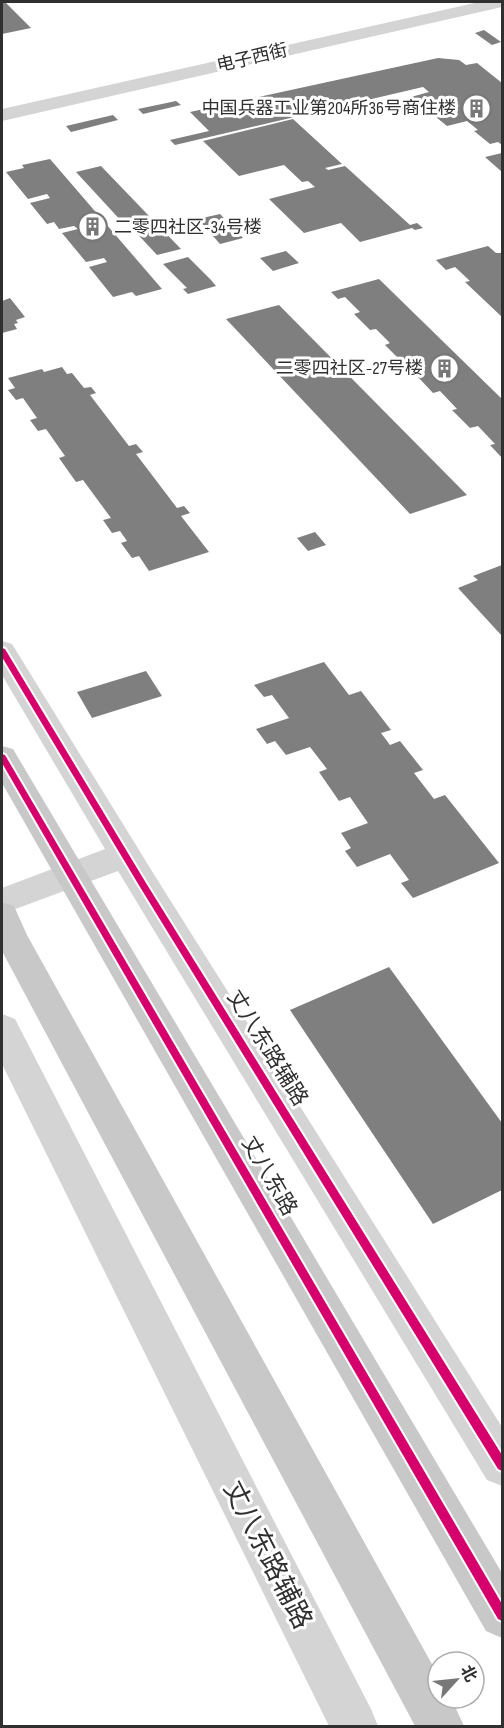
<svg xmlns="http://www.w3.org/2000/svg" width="504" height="1728" font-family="'Sofia Sans Condensed','Noto Sans SC',sans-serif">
  <rect width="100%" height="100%" fill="#fff"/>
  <g fill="#7f7f7f">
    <path d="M2 2H5L31 28 2 34Z"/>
    <path d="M484 30 501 42 492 45 475 33Z"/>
    <path d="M438 58 459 60 466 65 477 63 502 83V145L498 142 490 144 474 131 478 130 467 121 447 126 431 113 458 106 454 103 427 109 411 97 429 92 423 87 175 145 170 140 209 131 190 112Z"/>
    <path d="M176 101 181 105 143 114 138 109Z"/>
    <path d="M113 115 118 120 71 132 66 126Z"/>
    <path d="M293 119 342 164 325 168 328 170 345 166 410 225 417 223 423 228 415 230 412 228 360 242 341 223 304 233 269 199 315 187 308 181 302 182 284 165 239 176 203 141Z"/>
    <path d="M502 153V172L485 157Z"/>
    <path d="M50 159 162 289 136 296 132 292 113 297 89 267 107 262 104 258 86 262 62 233 78 229 74 226 59 229 54 222 47 224 30 203 50 198 47 194 28 199 6 172 24 168 22 165Z"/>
    <path d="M101 166 150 217 124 224 76 172Z"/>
    <path d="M220 214 243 238 220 244 198 219Z"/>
    <path d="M153 220 181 249 157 255 130 226Z"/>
    <path d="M488 246 496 253H502V317L465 282 470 281 455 267 446 270 436 260Z"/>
    <path d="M286 251 299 263 273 271 260 258Z"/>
    <path d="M188 257 211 280 216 286 188 294 183 289 187 288 163 264Z"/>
    <path d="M379 279 502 399V458L490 445 495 444 478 426 470 428 452 410 457 409 440 391 433 393 418 377 424 375 408 359 401 361 385 345 390 343 376 329 370 330 354 314 360 312 345 297 338 299 331 292Z"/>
    <path d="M10 298 25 317 16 320 18 323 14 324 17 329 2 333V301Z"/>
    <path d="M279 305 467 495 410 514 226 319Z"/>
    <path d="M62 367 67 374 72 373 84 388 91 387 96 393 90 395 129 446 136 444 143 452 136 454 177 508 184 506 190 513 181 516 209 552 149 571 139 556 132 558 121 543 127 541 120 531 112 533 103 520 111 518 83 480 76 482 59 458 65 456 46 429 38 431 30 420 37 418 23 398 16 400 8 390 15 388 8 378 42 369 44 372Z"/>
    <path d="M315 532 326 545 308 551 297 538Z"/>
    <path d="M502 565V636L458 588 478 580 473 576Z"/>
    <path d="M324 662 349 695 361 691 391 730 381 733 390 745 400 741 423 770 414 773 434 799 445 795 499 863 413 898 401 883 409 880 390 854 357 867 345 851 351 848 341 833 368 823 350 797 339 801 319 772 327 769 310 747 286 755 275 741 267 744 256 729 289 718 272 695 264 697 254 685Z"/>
    <path d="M146 671 162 696 92 718 77 692Z"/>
    <path d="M389 967 502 1123V1190L433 1224 290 1010Z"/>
  </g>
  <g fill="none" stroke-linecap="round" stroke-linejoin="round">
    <g fill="#d4d4d4" fill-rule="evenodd">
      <path d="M479 2H502V7L2 121V109Z"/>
      <path d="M2 641 12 644 155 876 502 1427V1486L487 1480 118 871 2 914V888L105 849 2 675Z"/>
      <path d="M2 1014 15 1019 371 1709 378 1726H329L2 1064Z"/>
    </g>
    <g fill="#c8c8c8" fill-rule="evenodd">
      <path d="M2 746 13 749 502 1573V1638L486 1631 2 783Z"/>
      <path d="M2 902 14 906 27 935 438 1675V1698H451L464 1726H415L2 951Z"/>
    </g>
    <defs>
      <g id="cycleway">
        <path d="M2 648 5 649 146 883 502 1455V1471L498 1469 140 887 2 657Z"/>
        <path d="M2 754 5 755 502 1604V1621L498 1619 2 763Z"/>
      </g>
    </defs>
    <use href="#cycleway" stroke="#fff" stroke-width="4"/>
    <use href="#cycleway" fill="#d6006c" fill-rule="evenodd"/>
  </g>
  <defs>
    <symbol id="building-ring" viewBox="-11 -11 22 22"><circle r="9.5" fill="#fff" stroke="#787878" stroke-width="1.5"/><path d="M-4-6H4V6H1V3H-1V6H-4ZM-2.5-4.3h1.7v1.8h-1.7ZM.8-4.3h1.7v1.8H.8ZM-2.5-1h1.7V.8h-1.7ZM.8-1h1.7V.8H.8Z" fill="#787878"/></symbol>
  </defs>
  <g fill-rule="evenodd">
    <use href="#building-ring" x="460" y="92" width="33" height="33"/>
    <use href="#building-ring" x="76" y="210" width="33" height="33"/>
    <use href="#building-ring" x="428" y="352" width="33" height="33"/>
  </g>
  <g text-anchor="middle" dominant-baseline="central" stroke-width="6" stroke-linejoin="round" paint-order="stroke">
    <g font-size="18" fill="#303030" stroke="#fff">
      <text transform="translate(252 58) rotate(-13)">电子西街</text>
    </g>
    <g font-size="18" fill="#303030" stroke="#fff" text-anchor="end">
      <text x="456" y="108">中国兵器工业第204所36号商住楼</text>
      <text x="114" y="227" text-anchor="start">二零四社区-34号楼</text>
      <text x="423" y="368">二零四社区-27号楼</text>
    </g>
    <g font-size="22" fill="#303030" stroke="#fff">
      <text transform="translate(267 1048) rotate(58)">丈八东路辅路</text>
      <text transform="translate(269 1176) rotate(60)">丈八东路</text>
    </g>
    <g font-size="27" fill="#303030" stroke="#fff">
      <text transform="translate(267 1555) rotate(63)">丈八东路辅路</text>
    </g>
  </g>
  <rect width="504" height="1728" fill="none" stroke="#303030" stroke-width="6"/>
  <g transform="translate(456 1680) rotate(63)"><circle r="28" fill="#ffffff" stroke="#acacac" stroke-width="1.5"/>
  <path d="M0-4.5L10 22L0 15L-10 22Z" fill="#787878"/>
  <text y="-9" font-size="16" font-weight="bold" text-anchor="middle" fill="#303030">北</text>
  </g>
</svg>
